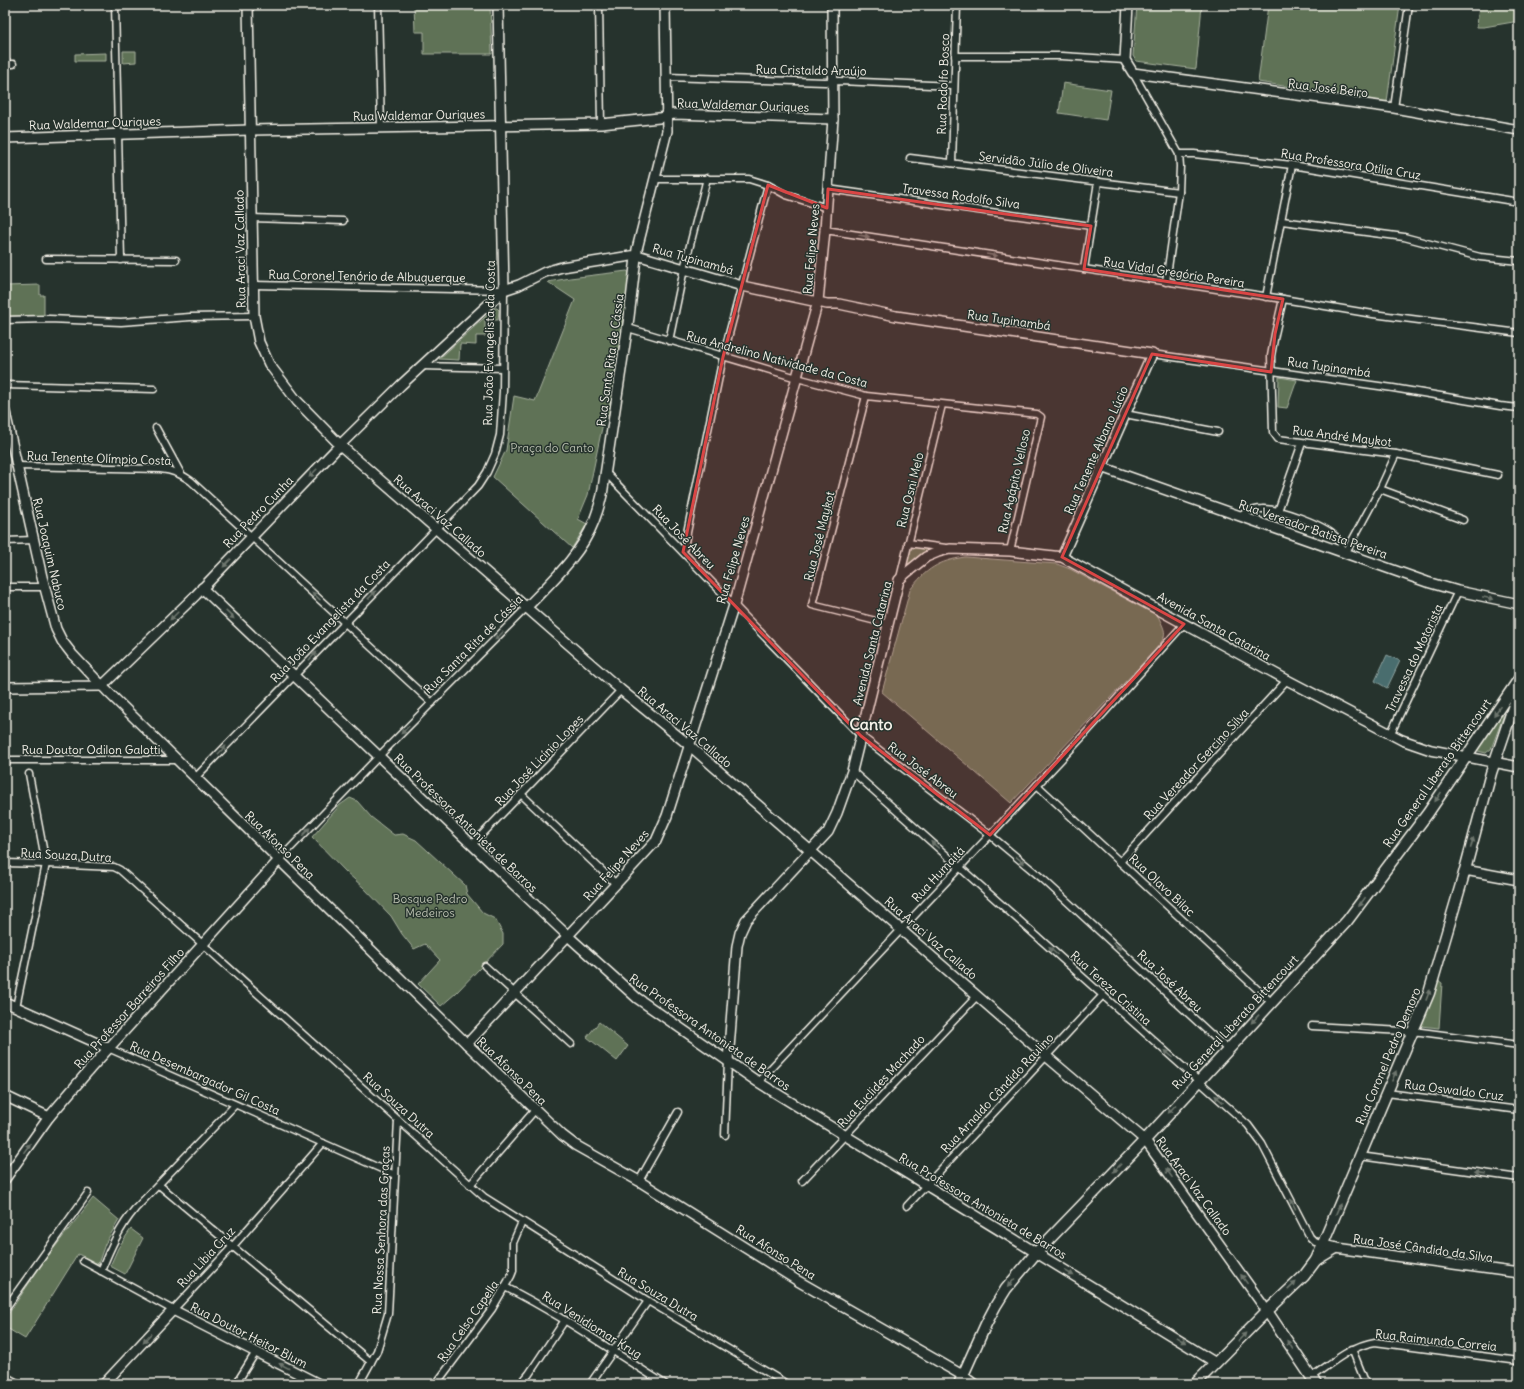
<svg xmlns="http://www.w3.org/2000/svg" width="1524" height="1389" font-family="Delius,sans-serif">
  <rect width="100%" height="100%" fill="#26332d"/>
  <filter id="ink" filterUnits="userSpaceOnUse"><feTurbulence type="fractalNoise" baseFrequency=".025" numOctaves="2"/><feDisplacementMap in="SourceGraphic" scale="8" xChannelSelector="R" yChannelSelector="G"/><feConvolveMatrix kernelMatrix="1 2 1 2 8 2 1 2 1" color-interpolation-filters="sRGB"/></filter>
  <g filter="url(#ink)">
    <g fill="#5e7256" stroke="#a9b29f">
      <path d="M414 5H490L492 54H424V32H415Z"/>
      <path d="M1137 5H1202L1196 69 1136 61 1133 56Z"/>
      <path d="M1268 5H1400L1387 102 1258 82Z"/>
      <path d="M1479 5H1519V21L1484 27H1477Z"/>
      <path d="M123 51H136V62L123 63Z"/>
      <path d="M106 53V61H75V54Z"/>
      <path d="M1063 83 1111 90 1106 120 1059 113Z"/>
      <path d="M627 271 630 273 609 415 604 418 588 495 578 519 587 524 572 548 493 477 506 450 514 396 535 401 575 300 548 282 570 278Z"/>
      <path d="M40 285V295H44V317L5 318V286Z"/>
      <path d="M495 308H497L499 310 498 320H485V336H476V345L460 344 459 360 439 359Z"/>
      <path d="M1279 377 1297 380 1287 408 1278 407Z"/>
      <path d="M910 546 931 549 904 571Z"/>
      <path d="M965 557 1057 564 1070 569 1158 616C1166 633 1168 634 1156 649L1011 803 882 692 910 590C926 569 938 561 965 557Z"/>
      <path d="M1500 712 1503 713V717L1491 749 1486 753 1478 751 1475 749Z"/>
      <path d="M350 798 357 801 371 817 394 835 403 834 416 840 465 885 467 894 483 913 495 919 503 934V944L456 993 441 1006 418 984 440 960 425 944 414 949 402 934 391 916 363 887 346 872 312 837 340 805Z"/>
      <path d="M1439 981 1442 983 1439 1028 1421 1026 1436 982Z"/>
      <path d="M599 1022 628 1046 617 1061 587 1037Z"/>
      <path d="M93 1198 119 1220 105 1244 98 1264 78 1254 25 1339 5 1327V1319L44 1261Z"/>
      <path d="M131 1229 143 1238 125 1274 110 1266 118 1248Z"/>
    </g>
    <path fill="#496d6e" stroke="#8da29f" d="M1387 655 1400 661 1387 688 1375 681Z"/>
    <g fill="none" stroke-linecap="round" stroke-linejoin="round">
      <defs>
        <g id="street">
          <path d="M115 5 121 260"/>
          <path d="M378 5 381 128"/>
          <path d="M599 5 601 124"/>
          <path d="M955 56H1062L1125 60"/>
          <path d="M5 64H13"/>
          <path d="M1133 73 1179 154 1180 166 1179 192 1166 282"/>
          <path d="M666 77 825 82 839 81 954 86"/>
          <path d="M1394 108 1409 5"/>
          <path d="M1179 154H1194L1292 165 1519 202"/>
          <path d="M910 158 1179 192"/>
          <path d="M952 163 957 5"/>
          <path d="M654 179H749L768 185 786 195 827 208"/>
          <path d="M828 189 1091 226"/>
          <path d="M252 218 343 221"/>
          <path d="M1282 221 1404 237 1480 257 1519 261"/>
          <path d="M825 230 1283 299 1373 314 1519 333"/>
          <path d="M46 259 176 260"/>
          <path d="M1084 269 1098 182"/>
          <path d="M1266 297 1292 165"/>
          <path d="M1283 299 1275 334 1271 356 1273 432 1278 439 1396 454 1498 475"/>
          <path d="M5 320 49 319 121 322 190 317 254 316"/>
          <path d="M628 328 797 378 866 396 1037 414 1041 417 1010 551"/>
          <path d="M669 341 684 269 707 178"/>
          <path d="M1152 354 1393 388 1500 406 1519 408"/>
          <path d="M421 366 503 368"/>
          <path d="M5 385 154 389"/>
          <path d="M866 396 812 605 888 624"/>
          <path d="M1125 414 1218 432"/>
          <path d="M156 428 181 474"/>
          <path d="M17 466 160 469C173 470 181 474 191 481L432 703"/>
          <path d="M606 473 861 736 990 835 1044 880 1227 1049"/>
          <path d="M1380 489 1463 520"/>
          <path d="M1278 511 1302 443"/>
          <path d="M1238 516C1246 513 1254 509 1262 509 1279 508 1324 525 1336 537 1340 541 1343 549 1345 554"/>
          <path d="M5 541 34 540"/>
          <path d="M908 543 946 548"/>
          <path d="M683 552 723 357 768 185"/>
          <path d="M1345 554 1380 489 1396 454"/>
          <path d="M900 578 942 405"/>
          <path d="M5 587H44"/>
          <path d="M1390 735 1458 591"/>
          <path d="M5 760H177"/>
          <path d="M852 771 1248 1125 1262 1144 1310 1237 1315 1242 1323 1245"/>
          <path d="M195 778 478 486 487 472 495 454 500 435 503 391 504 290 253 285"/>
          <path d="M1037 785 1271 1002"/>
          <path d="M521 794 616 884"/>
          <path d="M472 845 621 690"/>
          <path d="M279 860 384 751 526 608"/>
          <path d="M1120 862 1287 680"/>
          <path d="M5 863 46 864 114 867 120 870 484 1197 648 1301 787 1384"/>
          <path d="M485 966 571 1044"/>
          <path d="M16 1007 46 864 29 774"/>
          <path d="M1312 1026 1421 1032 1519 1045"/>
          <path d="M108 1048 395 1175"/>
          <path d="M758 1082 1085 734 1184 624"/>
          <path d="M1387 1093 1519 1110"/>
          <path d="M725 1135 728 1061"/>
          <path d="M1360 1156 1519 1178"/>
          <path d="M639 1181 678 1112"/>
          <path d="M802 1181 977 996"/>
          <path d="M159 1185 371 1362"/>
          <path d="M470 1185 535 1110"/>
          <path d="M907 1206 1103 995"/>
          <path d="M83 1261 173 1310 233 1246 323 1143"/>
          <path d="M101 1271C110 1249 119 1228 135 1209L235 1105"/>
          <path d="M505 1287C561 1315 612 1351 665 1384"/>
          <path d="M5 1309 88 1193"/>
          <path d="M1352 1349 1366 1384"/>
          <path d="M1311 1377C1331 1364 1350 1346 1375 1342L1519 1361"/>
          <path d="M236 1384 256 1352"/>
          <path d="M359 1384 377 1351 388 1314 398 1120"/>
          <path d="M436 1384 492 1309 511 1276 513 1271V1243L522 1222"/>
          <path d="M519 1384 524 1380 529 1374 565 1320"/>
          <path d="M590 1384 648 1301"/>
        </g>
        <g id="secondary">
          <path d="M248 5 254 316 259 342 269 364 297 401 340 445 621 690 689 745 1046 1056 1145 1140 1267 1311"/>
          <path d="M498 5 504 290"/>
          <path d="M1128 5 1125 60 1133 73 1394 108 1519 130"/>
          <path d="M5 138 250 130 601 124 659 118 674 114 833 119"/>
          <path d="M5 412 42 577 56 629 62 641 72 654 107 691 467 1044 562 1135 575 1145 639 1181 798 1281 962 1375 974 1384"/>
          <path d="M1101 467 1427 582 1458 591 1519 604"/>
          <path d="M202 588 568 936 637 998 758 1082 1216 1363"/>
          <path d="M526 608C551 582 581 555 594 521 597 513 600 504 602 495L629 317 637 249 667 131 665 5"/>
          <path d="M5 687 102 686 196 595 340 445 401 385 504 290 519 285 545 272 562 267 637 255 742 286 827 304H839L896 316 1152 354 1062 557"/>
          <path d="M1465 870 1519 880"/>
          <path d="M5 1002 108 1048"/>
          <path d="M467 1044 656 841 667 816 734 605 818 301 825 230 833 119 832 5"/>
          <path d="M728 1061 737 946 740 933 746 920 828 832 837 813 852 771 899 580 905 574 926 557 938 552 950 549 1010 551 1062 557 1287 680 1402 740 1431 750 1519 767"/>
          <path d="M5 1096 49 1117"/>
          <path d="M5 1179 49 1117 90 1069 279 860"/>
          <path d="M1323 1245 1336 1248 1519 1273"/>
          <path d="M5 1378 16 1384"/>
          <path d="M104 1384 173 1310 319 1384"/>
        </g>
        <g id="primary">
          <path d="M1316 1260 1336 1248"/>
          <path d="M1267 1311 1316 1384"/>
          <path d="M959 1384 986 1324 996 1305 1006 1289 1036 1253 1145 1140 1347 921 1428 813 1519 679"/>
          <path d="M1195 1384 1267 1311 1304 1276 1316 1260 1429 993 1462 881 1491 773 1519 690"/>
        </g>
      </defs>
      <use href="#street" stroke="#f4f1e8" stroke-width="9"/>
      <use href="#secondary" stroke="#f4f1e8" stroke-width="12"/>
      <use href="#primary" stroke="#f4f1e8" stroke-width="13"/>
      <use href="#street" stroke="#26332d" stroke-width="6"/>
      <use href="#secondary" stroke="#26332d" stroke-width="9"/>
      <use href="#primary" stroke="#26332d" stroke-width="10"/>
    </g>
    <defs><path id="oneway-solid" d="M-6-.8H1V-3.2L6.5 0L1 3.2V.8H-6Z"/></defs>
    <g fill="#6e766e">
      <use href="#oneway-solid" transform="translate(864 236) rotate(9)"/>
      <use href="#oneway-solid" transform="translate(992 255) rotate(9)"/>
      <use href="#oneway-solid" transform="translate(313 473) rotate(134)"/>
      <use href="#oneway-solid" transform="translate(227 563) rotate(134)"/>
      <use href="#oneway-solid" transform="translate(372 595) rotate(-46)"/>
      <use href="#oneway-solid" transform="translate(316 596) rotate(-137)"/>
      <use href="#oneway-solid" transform="translate(1488 598) rotate(12)"/>
      <use href="#oneway-solid" transform="translate(230 615) rotate(44)"/>
      <use href="#oneway-solid" transform="translate(174 616) rotate(135)"/>
      <use href="#oneway-solid" transform="translate(499 636) rotate(135)"/>
      <use href="#oneway-solid" transform="translate(313 656) rotate(-46)"/>
      <use href="#oneway-solid" transform="translate(1497 711) rotate(125)"/>
      <use href="#oneway-solid" transform="translate(405 730) rotate(135)"/>
      <use href="#oneway-solid" transform="translate(222 750) rotate(-46)"/>
      <use href="#oneway-solid" transform="translate(1438 797) rotate(124)"/>
      <use href="#oneway-solid" transform="translate(306 832) rotate(-46)"/>
      <use href="#oneway-solid" transform="translate(1472 843) rotate(-75)"/>
      <use href="#oneway-solid" transform="translate(935 845) rotate(-138)"/>
      <use href="#oneway-solid" transform="translate(1020 860) rotate(40)"/>
      <use href="#oneway-solid" transform="translate(1362 902) rotate(126)"/>
      <use href="#oneway-solid" transform="translate(1117 946) rotate(43)"/>
      <use href="#oneway-solid" transform="translate(1053 951) rotate(-138)"/>
      <use href="#oneway-solid" transform="translate(1428 995) rotate(-69)"/>
      <use href="#oneway-solid" transform="translate(1255 1019) rotate(133)"/>
      <use href="#oneway-solid" transform="translate(1169 1054) rotate(-138)"/>
      <use href="#oneway-solid" transform="translate(1394 1076) rotate(-67)"/>
      <use href="#oneway-solid" transform="translate(1219 1099) rotate(-138)"/>
      <use href="#oneway-solid" transform="translate(1172 1109) rotate(132)"/>
      <use href="#oneway-solid" transform="translate(27 1148) rotate(-54)"/>
      <use href="#oneway-solid" transform="translate(1117 1168) rotate(134)"/>
      <use href="#oneway-solid" transform="translate(1169 1173) rotate(-125)"/>
      <use href="#oneway-solid" transform="translate(1480 1173) rotate(-172)"/>
      <use href="#oneway-solid" transform="translate(1293 1204) rotate(-117)"/>
      <use href="#oneway-solid" transform="translate(1338 1209) rotate(-67)"/>
      <use href="#oneway-solid" transform="translate(1069 1273) rotate(31)"/>
      <use href="#oneway-solid" transform="translate(1244 1279) rotate(-126)"/>
      <use href="#oneway-solid" transform="translate(1011 1283) rotate(130)"/>
      <use href="#oneway-solid" transform="translate(1292 1286) rotate(-44)"/>
      <use href="#oneway-solid" transform="translate(1242 1337) rotate(-46)"/>
      <use href="#oneway-solid" transform="translate(147 1338) rotate(133)"/>
      <use href="#oneway-solid" transform="translate(1181 1340) rotate(31)"/>
      <use href="#oneway-solid" transform="translate(1290 1345) rotate(-124)"/>
      <use href="#oneway-solid" transform="translate(284 1366) rotate(-153)"/>
    </g>
  </g>
  <path fill="#da4645" fill-opacity="0.2" stroke="#da4645" stroke-width="3" stroke-linejoin="round" d="M768 185 827 208 828 189 1091 226 1084 269 1283 299 1275 334 1271 372 1152 354 1062 557 1184 624 990 835 861 736 683 552 723 357Z"/>
  <g text-anchor="middle" dominant-baseline="central" stroke-width="3" stroke-linejoin="round" paint-order="stroke">
    <g font-size="12" fill="#f4f1e8" stroke="#26332d">
      <text transform="translate(811 70) rotate(1)">Rua Cristaldo Araújo</text>
      <text transform="translate(943 84) rotate(-88)">Rua Rodolfo Bosco</text>
      <text transform="translate(1328 88) rotate(7)">Rua José Beiro</text>
      <text transform="translate(743 105) rotate(2)">Rua Waldemar Ouriques</text>
      <text transform="translate(419 115) rotate(-1)">Rua Waldemar Ouriques</text>
      <text transform="translate(95 123) rotate(-2)">Rua Waldemar Ouriques</text>
      <text transform="translate(1046 164) rotate(7)">Servidão Júlio de Oliveira</text>
      <text transform="translate(1351 164) rotate(9)">Rua Professora Otília Cruz</text>
      <text transform="translate(961 196) rotate(8)">Travessa Rodolfo Silva</text>
      <text transform="translate(240 249) rotate(-91)">Rua Araci Vaz Callado</text>
      <text transform="translate(811 249) rotate(-85)">Rua Felipe Neves</text>
      <text transform="translate(693 259) rotate(16)">Rua Tupinambá</text>
      <text transform="translate(1174 272) rotate(9)">Rua Vidal Gregório Pereira</text>
      <text transform="translate(367 276) rotate(1)">Rua Coronel Tenório de Albuquerque</text>
      <text transform="translate(1009 320) rotate(8)">Rua Tupinambá</text>
      <text transform="translate(489 343) rotate(-89)">Rua João Evangelista da Costa</text>
      <text transform="translate(777 359) rotate(15)">Rua Andrelino Natividade da Costa</text>
      <text transform="translate(610 360) rotate(-82)">Rua Santa Rita de Cássia</text>
      <text transform="translate(1329 367) rotate(8)">Rua Tupinambá</text>
      <text transform="translate(1342 436) rotate(7)">Rua André Maykot</text>
      <text transform="translate(1096 450) rotate(-66)">Rua Tenente Albano Lúcio</text>
      <text transform="translate(99 458) rotate(2)">Rua Tenente Olímpio Costa</text>
      <text transform="translate(1014 481) rotate(-77)">Rua Agápito Velloso</text>
      <text transform="translate(910 490) rotate(-76)">Rua Osni Melo</text>
      <text transform="translate(258 512) rotate(-46)">Rua Pedro Cunha</text>
      <text transform="translate(440 516) rotate(41)">Rua Araci Vaz Callado</text>
      <text transform="translate(1313 529) rotate(19)">Rua Vereador Batista Pereira</text>
      <text transform="translate(819 536) rotate(-76)">Rua José Maykot</text>
      <text transform="translate(684 537) rotate(46)">Rua José Abreu</text>
      <text transform="translate(50 554) rotate(77)">Rua Joaquim Nabuco</text>
      <text transform="translate(733 560) rotate(-74)">Rua Felipe Neves</text>
      <text transform="translate(330 621) rotate(-46)">Rua João Evangelista da Costa</text>
      <text transform="translate(1214 626) rotate(29)">Avenida Santa Catarina</text>
      <text transform="translate(872 643) rotate(-76)">Avenida Santa Catarina</text>
      <text transform="translate(473 644) rotate(-45)">Rua Santa Rita de Cássia</text>
      <text transform="translate(1414 658) rotate(-65)">Travessa do Motorista</text>
      <text transform="translate(685 727) rotate(40)">Rua Araci Vaz Callado</text>
      <text x="91" y="749">Rua Doutor Odilon Galotti</text>
      <text transform="translate(539 760) rotate(-46)">Rua José Licínio Lopes</text>
      <text transform="translate(1196 764) rotate(-47)">Rua Vereador Gercino Silva</text>
      <text transform="translate(923 770) rotate(37)">Rua José Abreu</text>
      <text transform="translate(1437 773) rotate(-55)">Rua General Liberato Bittencourt</text>
      <text transform="translate(466 823) rotate(44)">Rua Professora Antonieta de Barros</text>
      <text transform="translate(280 845) rotate(44)">Rua Afonso Pena</text>
      <text transform="translate(66 855) rotate(3)">Rua Souza Dutra</text>
      <text transform="translate(616 865) rotate(-48)">Rua Felipe Neves</text>
      <text transform="translate(938 874) rotate(-47)">Rua Humaitá</text>
      <text transform="translate(1162 885) rotate(43)">Rua Olavo Bilac</text>
      <text transform="translate(931 938) rotate(41)">Rua Araci Vaz Callado</text>
      <text transform="translate(1170 981) rotate(43)">Rua José Abreu</text>
      <text transform="translate(1111 988) rotate(42)">Rua Tereza Cristina</text>
      <text transform="translate(129 1008) rotate(-48)">Rua Professor Barreiros Filho</text>
      <text transform="translate(1235 1022) rotate(-47)">Rua General Liberato Bittencourt</text>
      <text transform="translate(710 1032) rotate(35)">Rua Professora Antonieta de Barros</text>
      <text transform="translate(1388 1056) rotate(-67)">Rua Coronel Pedro Demoro</text>
      <text transform="translate(512 1071) rotate(44)">Rua Afonso Pena</text>
      <text transform="translate(205 1078) rotate(24)">Rua Desembargador Gil Costa</text>
      <text transform="translate(881 1081) rotate(-47)">Rua Euclides Machado</text>
      <text transform="translate(1454 1090) rotate(7)">Rua Oswaldo Cruz</text>
      <text transform="translate(997 1093) rotate(-47)">Rua Arnaldo Cândido Raulino</text>
      <text transform="translate(399 1105) rotate(42)">Rua Souza Dutra</text>
      <text transform="translate(1194 1186) rotate(54)">Rua Araci Vaz Callado</text>
      <text transform="translate(983 1206) rotate(31)">Rua Professora Antonieta de Barros</text>
      <text transform="translate(381 1230) rotate(-87)">Rua Nossa Senhora das Graças</text>
      <text transform="translate(1423 1248) rotate(8)">Rua José Cândido da Silva</text>
      <text transform="translate(776 1252) rotate(32)">Rua Afonso Pena</text>
      <text transform="translate(206 1257) rotate(-47)">Rua Líbia Cruz</text>
      <text transform="translate(658 1294) rotate(31)">Rua Souza Dutra</text>
      <text transform="translate(468 1321) rotate(-55)">Rua Celso Capella</text>
      <text transform="translate(592 1325) rotate(32)">Rua Venidiomar Krug</text>
      <text transform="translate(249 1335) rotate(27)">Rua Doutor Heitor Blum</text>
      <text transform="translate(1436 1340) rotate(6)">Rua Raimundo Correia</text>
    </g>
    <g font-size="12" fill="#b8beae" stroke="#26332d">
      <text x="552" y="447">Praça do Canto</text>
      <text x="430" y="898">Bosque Pedro<tspan x="430" dy="14">Medeiros</tspan></text>
    </g>
    <g font-size="16" font-weight="bold" fill="#f4f1e8" stroke="#26332d">
      <text x="871" y="724">Canto</text>
    </g>
  </g>
  <rect width="1524" height="1389" fill="none" stroke="#26332d" stroke-width="20"/>
  <rect x="10" y="10" width="1504" height="1369" fill="none" stroke="#f4f1e8" stroke-width="1.5" filter="url(#ink)"/>
</svg>
